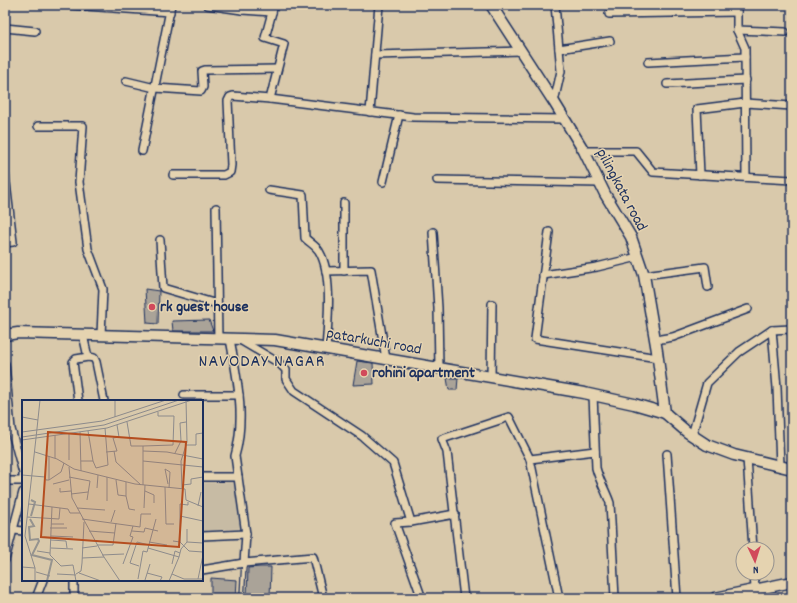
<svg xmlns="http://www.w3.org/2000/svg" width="797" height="603" font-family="Dekko,sans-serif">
  <rect width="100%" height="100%" fill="#d9c9ab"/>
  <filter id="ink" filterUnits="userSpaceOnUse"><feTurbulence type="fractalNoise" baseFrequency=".025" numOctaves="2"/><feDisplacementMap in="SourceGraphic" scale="8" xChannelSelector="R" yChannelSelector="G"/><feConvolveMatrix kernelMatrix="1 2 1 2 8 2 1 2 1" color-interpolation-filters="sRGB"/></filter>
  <g filter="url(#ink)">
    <g fill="#c7bba4">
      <path d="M235 482 241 528 202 531V483Z"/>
      <path d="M5 485 14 486 8 523 5 522Z"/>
    </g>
    <g fill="#aaa398" stroke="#1b2f5e">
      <path d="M145 289 159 291 158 324 147 323Z"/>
      <path d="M209 320 213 331H173L172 321Z"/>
      <path d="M357 361 373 363 374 384 353 385Z"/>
      <path d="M447 378H458L457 390H449Z"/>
      <path d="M260 567H271L270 598H247L248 568Z"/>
      <path d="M211 578 237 580 236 598H211Z"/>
    </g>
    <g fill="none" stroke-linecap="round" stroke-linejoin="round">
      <defs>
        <path id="lane" d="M242 598 244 563"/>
        <g id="street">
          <path d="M70 5 170 12"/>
          <path d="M207 5 242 10 243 5"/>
          <path d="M274 5 265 38 284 44 270 99 413 117 564 119"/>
          <path d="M737 5V30L745 48 746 177"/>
          <path d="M242 10 272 12"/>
          <path d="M609 14 737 12"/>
          <path d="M5 28 35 31"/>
          <path d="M737 30 785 32"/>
          <path d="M559 49 610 41"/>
          <path d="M375 55 521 51"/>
          <path d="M648 62 745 57"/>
          <path d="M126 81 155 88 201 91 203 87 202 71 205 70 277 69"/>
          <path d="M667 84 746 80"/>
          <path d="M554 102 561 71 555 5"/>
          <path d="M370 112 379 5"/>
          <path d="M38 126H83L79 182 88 249 103 289 101 335"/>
          <path d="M142 151 171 5"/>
          <path d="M584 151H636L653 172 792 180"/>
          <path d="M5 174 13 242 5 243"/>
          <path d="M173 175H224L230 172 231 165 228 101 230 97 233 96 270 99"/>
          <path d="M700 175 697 109 745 103 792 106"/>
          <path d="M437 180 600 183"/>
          <path d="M383 182 399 115"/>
          <path d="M269 190 303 195 305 238C309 242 316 246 319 251 333 274 328 322 326 349"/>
          <path d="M344 203V271"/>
          <path d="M216 208 218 339"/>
          <path d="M433 232 438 308 439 368"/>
          <path d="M549 232 535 339 658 358"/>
          <path d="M160 240 163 288 217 304"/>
          <path d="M326 271 371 270 386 359"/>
          <path d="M543 275 597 267 638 257"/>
          <path d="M644 275 705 267 708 287"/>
          <path d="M772 330 791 329 792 334"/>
          <path d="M83 335 88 357"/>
          <path d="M230 339C237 378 246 417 235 456L246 534 244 563 313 557 323 598"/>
          <path d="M240 340 279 363 286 370V379L294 391 362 436 393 463 411 522"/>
          <path d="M655 340 673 337 748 309"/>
          <path d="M5 364 11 429 23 473V481"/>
          <path d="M491 377 492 304"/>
          <path d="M184 395H239"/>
          <path d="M593 395 596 468C599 480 606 491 610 503L615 598"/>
          <path d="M78 401 73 362 76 359 88 357 94 358 96 362 104 401"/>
          <path d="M692 435 707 383 739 352 772 330 777 388 780 466"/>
          <path d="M667 454 677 598"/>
          <path d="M747 458 753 549"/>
          <path d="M202 477H238"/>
          <path d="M5 481H23"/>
          <path d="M5 529 23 531"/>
          <path d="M202 536 246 534"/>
          <path d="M5 560 23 492"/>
          <path d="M202 570 244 563"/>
          <path d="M754 573 755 589"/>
          <path d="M74 580V598"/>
          <path d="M36 598 43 580"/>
          <path d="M415 598 421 596 395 523 411 522 455 514"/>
          <path d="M464 598 447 452 442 439 509 417 530 459"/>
          <path d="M559 598 530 459 595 451"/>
        </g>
        <g id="secondary">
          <path d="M491 5 554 102 584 151 605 194 631 237 644 275 657 351 665 413"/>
          <path d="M5 335 18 333 275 340 584 393 634 404 665 413 687 432 707 445 734 455 792 469"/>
          <path d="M715 598 792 582"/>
        </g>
      </defs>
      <use href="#lane" stroke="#1b2f5e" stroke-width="6"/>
      <use href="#street" stroke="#1b2f5e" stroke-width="10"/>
      <use href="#secondary" stroke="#1b2f5e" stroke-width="13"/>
      <use href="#lane" stroke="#e5d3b0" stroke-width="3.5"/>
      <use href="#street" stroke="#e5d3b0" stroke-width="7"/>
      <use href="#secondary" stroke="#e5d3b0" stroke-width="10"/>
    </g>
  </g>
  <g fill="#d1495b" stroke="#e5d3b0" stroke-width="1.5">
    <circle cx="152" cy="307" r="4"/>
    <circle cx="364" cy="373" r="4"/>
  </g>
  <g text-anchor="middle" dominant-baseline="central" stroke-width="3" stroke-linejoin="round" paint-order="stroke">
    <g font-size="16" fill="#1b2f5e" stroke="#e5d3b0">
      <text transform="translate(621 190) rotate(62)">pilingkata road</text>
      <text transform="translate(374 342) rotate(10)">patarkuchi road</text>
    </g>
    <g font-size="16" font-weight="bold" fill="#1b2f5e" stroke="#e5d3b0" text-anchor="start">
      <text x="160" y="307">rk guest house</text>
      <text x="372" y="373">rohini apartment</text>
    </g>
    <g font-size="18" letter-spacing="1" fill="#1b2f5e" stroke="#e5d3b0">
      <text x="262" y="362">NAVODAY NAGAR</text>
    </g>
  </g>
  <g transform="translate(22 400)">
    <rect width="181" height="181" fill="#d9c9ab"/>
    <path fill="none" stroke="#95938f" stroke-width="2" d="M9 100 13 102 9 116M8 119 12 126 7 127 8 140 16 139 17 141 10 155 30 160 25 181"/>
    <path fill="none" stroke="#8d8b8c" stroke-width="1" d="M93 0V17M0 17 16 20M105 22 109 46H121V85M0 32 80 21 144 0M58 32 59 71M47 34V60M0 37 82 25 157 0M14 38 18 0M0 40 85 28 170 0M164 45H174V34L181 33M121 46 151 45 152 16H136V12M92 51 94 62 119 85M121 51 145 52 181 59M13 52 35 59 52 69 113 84 163 89 164 100 181 107M84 52 95 51 91 38 97 37 95 25M153 53 159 41 158 23 164 22M27 56V80L39 72 42 63M33 58V35M59 61H71L66 31M71 61 74 68 86 65 83 28M121 61 181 67M47 67 50 98 82 157 98 181M0 75 23 77 24 80H27M47 77 68 81 65 100M94 80 96 95 104 96M104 82V96L107 109 113 110M31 84 47 80M146 84 143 69 148 72 147 88M160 85 169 84V79L181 77M143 87 144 124H152M38 88V92L49 91M75 88 76 75M160 89 159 61 165 42 164 0M123 91 132 95V103M49 94 66 92M85 101V77M7 104 46 109 48 113H58M176 106 179 92M30 107 28 155 39 166 51 165 54 181M55 108 83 110M122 108 123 85M158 116 181 121M5 117 37 119 38 108M60 119 111 126 108 136 111 137 101 164M89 122 93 110M29 124H42M111 126 118 127 119 114H129M28 128H45M165 129V142L181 143M67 131 93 133M110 131 122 132 123 128 136 131M29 136 51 137M29 140 44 141 45 148M151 141 158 142V104L166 105V102M127 142 145 145M158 142 167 151 181 152M75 145H91L94 123M29 148 51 149M60 148 75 146M126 148 157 157 159 149 165 142M15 151 28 153M80 155 102 154M60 158 82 157M150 164 153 151 158 153M117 166 108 163 115 142 127 145M0 167 13 168M14 172 28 176M57 173 79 181M125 173 140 177 138 181M35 174 54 175M54 174 59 171 60 163 62 122M150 174 162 179H181M116 179 121 151 125 152 134 119M176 179 181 155M123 180 128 164M13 181V168L3 136 14 38M147 181 157 157"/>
    <path fill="#b54e20" fill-opacity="0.15" stroke="#b54e20" stroke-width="2" d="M26 32 164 42 157 147 19 137Z"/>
    <rect width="181" height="181" fill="none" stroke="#1b2f5e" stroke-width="2"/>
  </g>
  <rect width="797" height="603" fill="none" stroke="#e5d3b0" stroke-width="20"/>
  <rect x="10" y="10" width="777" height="583" fill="none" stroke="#1b2f5e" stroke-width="1.5" filter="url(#ink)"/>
  <g transform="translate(755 561) rotate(176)"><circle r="19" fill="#e5d3b0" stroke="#94918f"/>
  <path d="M0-3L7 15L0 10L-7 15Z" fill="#d1495b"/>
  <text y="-6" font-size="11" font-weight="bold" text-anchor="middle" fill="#1b2f5e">N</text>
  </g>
</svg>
